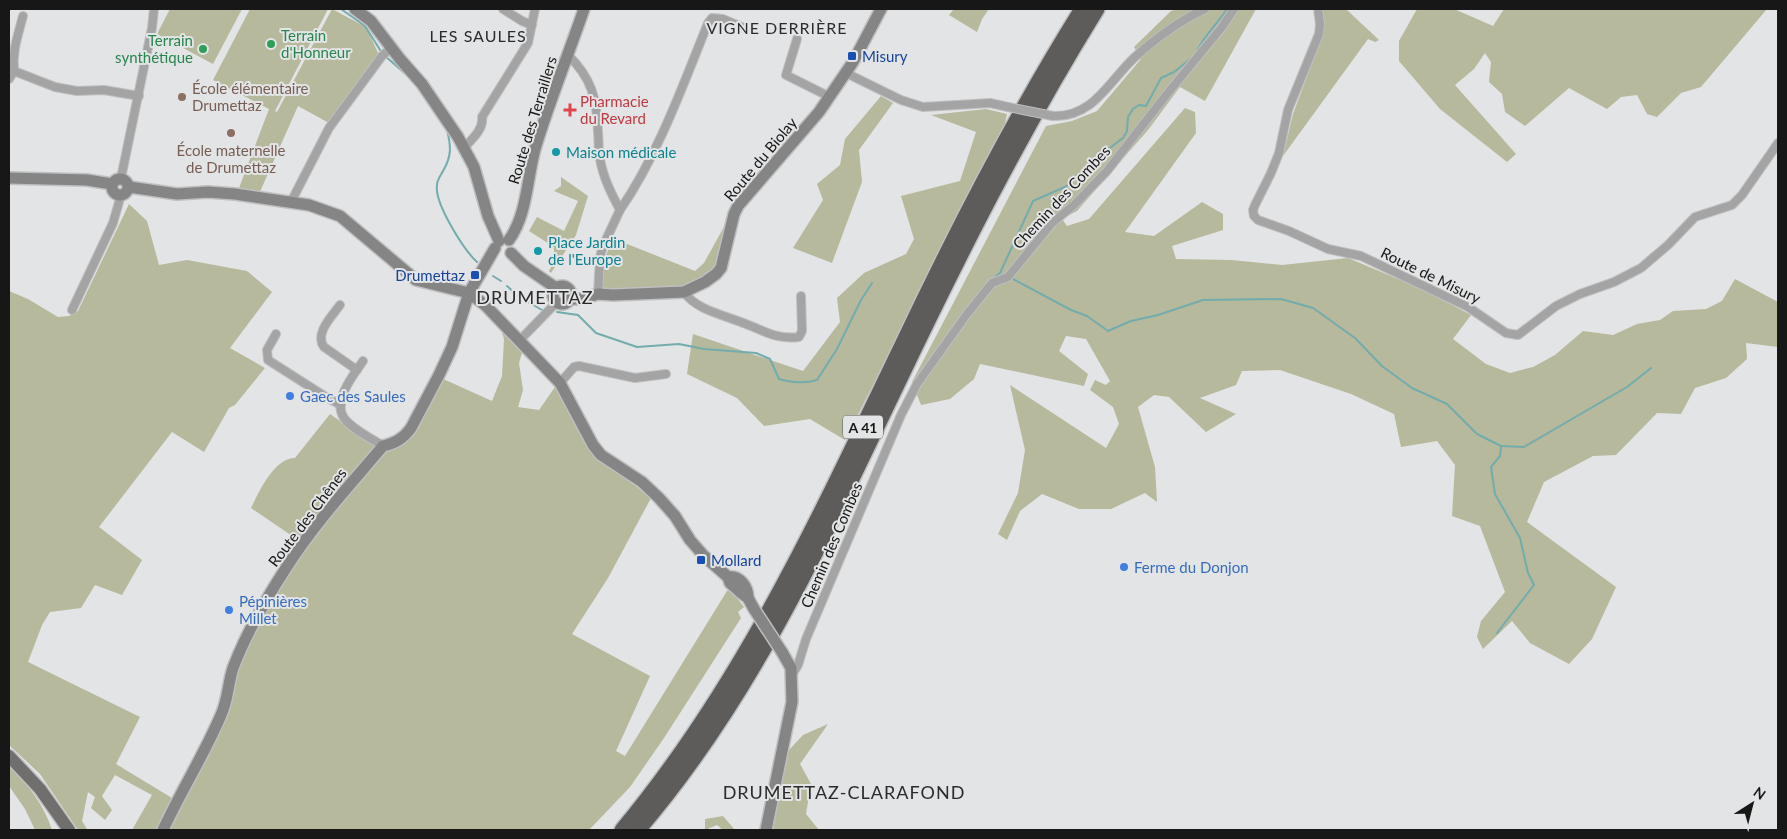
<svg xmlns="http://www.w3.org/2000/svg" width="1787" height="839" font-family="Lato,sans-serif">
  <rect width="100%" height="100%" fill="#e3e4e5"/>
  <g fill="#b6b99c">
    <path d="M170 9H242L213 64 157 34Z"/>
    <path d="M250 9H328L275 111 277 112 332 9 366 27 379 55 329 123 298 106 259 194 239 188 269 109 213 80Z"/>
    <path d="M954 9H989L982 19 977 32 949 15Z"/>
    <path d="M1178 9H1256L1205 101 1180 87 1148 130 1077 211 1062 219 1067 226 1089 219 1185 108 1195 112 1196 133 1125 232 1154 236 1202 202 1223 214V230L1172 246 1176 259 1231 260 1282 265 1348 258 1422 289 1471 315 1453 339 1486 364 1510 373 1533 367 1555 355 1583 331 1613 335 1637 324 1660 320 1673 311 1706 309 1722 301 1735 279 1778 302V347L1746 343 1747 359 1726 378 1695 388 1681 414 1657 413 1616 455 1593 456 1544 482 1527 522 1616 587 1592 639 1569 664 1530 643 1512 621 1483 649 1477 637 1481 621 1505 592 1480 526 1452 516 1455 465 1437 441 1401 447 1394 414 1351 394 1280 370 1242 371 1236 385 1200 398 1236 414 1206 432 1169 397 1154 395 1138 407 1155 467 1157 502 1145 493 1111 509H1079L1042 494 1020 511 1007 540 998 534 1018 493 1025 450 1010 385 1106 448 1119 424 1113 407 1090 390 1095 380 1106 385 1110 381 1086 339 1066 336 1059 351 1088 374 1084 386 980 364 974 379 950 399 921 405 912 382 1046 126 1072 121 1097 111 1141 59 1134 47 1171 11Z"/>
    <path d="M1314 9H1348L1347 10 1379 40 1375 42 1368 39 1283 156 1293 114 1324 31Z"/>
    <path d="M1417 9H1454L1493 26 1504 9H1767L1701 87 1681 93 1657 117 1647 114 1637 95 1621 97 1607 109 1569 88 1525 126 1505 112 1502 94 1489 82 1491 62 1485 53 1474 69 1455 85 1516 154 1507 162 1440 109 1399 61V41Z"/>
    <path d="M881 96 893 103 859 150 862 182 832 263 793 248 823 200 817 184 840 165 845 139Z"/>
    <path d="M986 109 1007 114 1004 127 845 440 810 419 764 426 737 398 687 374 693 334 803 371 840 322 837 298 864 273 906 254 914 239 901 196 960 181 976 132 931 115Z"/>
    <path d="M561 177 588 196 576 235 551 273 549 271 554 262V247L529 231 537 217 564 231 578 201 554 191 561 186Z"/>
    <path d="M129 204 147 221 159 265 187 260 247 271 272 292 230 348 265 368 235 405 229 408 204 452 172 432 99 527 142 560 122 595 95 585 81 608 50 612 42 625 28 662 140 717 116 764 172 798 200 750 223 704 250 622 298 540 251 508C259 492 274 458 295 458L330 414 383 451 407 439 441 378 492 401 502 376 504 339 501 329 523 349 519 363 523 390 518 407 539 410 555 387 561 392 595 455 651 498 608 578 572 634 650 676 616 751 625 756 727 591 730 589 744 607 738 612 741 618 664 738 630 787 589 830H132L152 795 115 775 102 796 112 810 105 820 91 808 95 797 88 792 82 821 87 829 90 830H78L40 774 9 745V291L28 299 58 317 69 316 78 311Z"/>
    <path d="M725 225H729L720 262 714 271 681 288 620 290 602 288 604 262 612 238 695 271 704 263Z"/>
    <path d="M828 724 800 764 811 784 806 814 819 830H773L788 751 803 735Z"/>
    <path d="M9 767C28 784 44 805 52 830H35L25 809 9 786Z"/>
    <path d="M723 816 735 830H723L717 825 705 830V819Z"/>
  </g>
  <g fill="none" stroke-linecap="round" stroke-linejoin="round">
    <g stroke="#73acad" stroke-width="2">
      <path d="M341 9 365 26 382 53"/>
      <path d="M1197 51C1204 36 1218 23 1227 9"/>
      <path d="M385 56 408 76"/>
      <path d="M447 130C451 146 452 156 443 171 441 175 437 180 437 185 434 203 464 250 477 262"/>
      <path d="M493 276 501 281"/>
      <path d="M995 277 1000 273 1033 201 1067 186 1077 175 1089 174 1102 154 1123 138 1127 131 1128 117 1133 109 1139 105 1146 106 1161 78 1174 72 1193 57"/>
      <path d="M1013 279 1071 310 1087 316 1108 331 1131 321 1158 315 1203 300 1281 299 1313 308 1355 338 1382 366 1412 388 1447 404 1477 434 1501 446 1524 447 1627 387 1651 368"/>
      <path d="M507 286 519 297 542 310"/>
      <path d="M557 312 578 315 596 333 637 347 679 344 704 349 756 353 770 359 779 379C793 383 804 384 817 380L837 349 861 300 872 283"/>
      <path d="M1497 633 1534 585 1528 573 1520 538 1495 494 1491 467 1500 456 1501 447"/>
    </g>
    <defs>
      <g id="street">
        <path d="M503 9 522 21 532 25"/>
        <path d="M1318 9 1320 24 1319 34 1288 110 1279 153 1271 173 1255 205 1253 210 1254 216 1258 220 1289 231 1328 249 1361 256 1468 307 1506 333 1518 335 1556 306 1580 294 1614 282 1641 268 1668 245 1695 217 1732 205 1742 195 1778 143"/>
        <path d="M23 16C18 35 12 51 14 71L55 87 77 91 104 90 139 96"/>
        <path d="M797 39 786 75 830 97"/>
        <path d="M567 54C592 78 597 99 598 132 599 141 598 150 600 159 603 177 611 193 620 210L603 246 600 257 598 294"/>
        <path d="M846 73 901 100 923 107 990 103 1008 107"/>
        <path d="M9 79 14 71"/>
        <path d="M1053 116C1093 118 1109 81 1135 57 1156 38 1179 21 1205 9"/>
        <path d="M464 148C472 139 484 129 482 117L528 43 535 9"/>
        <path d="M121 178 152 28 154 9"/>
        <path d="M291 202 329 128 382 56 391 48"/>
        <path d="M620 210C658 155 683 85 708 23L712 18 723 19 744 28"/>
        <path d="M684 292C697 311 725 315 746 324 765 331 777 340 799 337L802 331 801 296"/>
        <path d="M340 305C332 316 314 334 324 347L357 370"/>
        <path d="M72 310 113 223 121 195"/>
        <path d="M276 334 267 350 268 360 326 397 341 405"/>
        <path d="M519 341 556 303"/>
        <path d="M363 361C354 374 332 401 344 418 353 430 371 438 383 446"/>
        <path d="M560 383 574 367 579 366 635 378 666 374"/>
        <path d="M792 675 798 665 806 639 901 415 917 384 967 314 992 283 1008 277 1052 223 1074 205 1107 171 1167 94 1222 27 1234 9"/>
      </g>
      <g id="secondary">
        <path d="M355 9 371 21 400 59 422 84 458 137 474 167 488 216 499 241"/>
        <path d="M9 178 87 180 112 184"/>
        <circle cx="120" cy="187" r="8"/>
        <path d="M129 187 177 194 208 192 235 194 309 205 340 216 416 280 469 293 485 305 560 383 593 445 601 455 642 482 659 498 675 516 690 540 704 556 728 577 730 583 740 592 748 598 754 609"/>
        <path d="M509 240C527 215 527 179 535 149 549 102 568 56 584 9"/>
        <path d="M511 253 524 266 556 288"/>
        <circle cx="562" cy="295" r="9"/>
        <path d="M570 299H582L598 294 613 295 684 292 705 282 716 274 721 268 734 214 738 206 819 112 853 62 881 9"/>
        <path d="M728 577C740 575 748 587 748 598"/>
        <path d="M163 830C181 791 204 755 221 715 228 700 228 683 233 668 246 633 266 599 286 568 314 524 349 486 383 446 395 443 403 439 411 428L439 375 452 347 469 293 495 248"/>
        <path d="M766 830 792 702 791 668 782 652"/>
      </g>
      <path id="primary" d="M9 756 40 789 69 830"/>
      <g id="highway">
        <path d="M622 830C745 682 820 515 903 343 957 229 1015 116 1082 9"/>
        <path d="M638 830C751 699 823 539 897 385 958 257 1022 130 1097 9"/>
      </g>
    </defs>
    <use href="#street" stroke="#bebfc0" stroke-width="10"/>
    <use href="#secondary" stroke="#bebfc0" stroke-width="14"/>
    <use href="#primary" stroke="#bebfc0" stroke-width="15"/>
    <use href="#highway" stroke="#bebfc0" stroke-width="18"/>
    <use href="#street" stroke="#a5a4a4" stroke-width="8"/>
    <use href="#secondary" stroke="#868585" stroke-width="11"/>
    <use href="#primary" stroke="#706f6e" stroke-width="12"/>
    <use href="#highway" stroke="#5d5c5b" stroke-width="15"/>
    <defs>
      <path id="street-bridge" d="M1008 107 1053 116"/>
      <path id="secondary-bridge" d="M754 609 782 652"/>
    </defs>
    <use href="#street-bridge" stroke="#bebfc0" stroke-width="10" stroke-linecap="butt"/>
    <use href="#secondary-bridge" stroke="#bebfc0" stroke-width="14" stroke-linecap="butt"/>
    <use href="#street-bridge" stroke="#a5a4a4" stroke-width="8"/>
    <use href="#secondary-bridge" stroke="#868585" stroke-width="11"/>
  </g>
  <g fill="#2e9e5b" stroke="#e3e4e5" stroke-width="2">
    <circle cx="271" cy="44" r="5"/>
    <circle cx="203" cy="49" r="5"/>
  </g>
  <g fill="#1a4fb4" stroke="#e3e4e5" stroke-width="2">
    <rect x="847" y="51" width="10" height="10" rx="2.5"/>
    <rect x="470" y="270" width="10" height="10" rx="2.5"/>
    <rect x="696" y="555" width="10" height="10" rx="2.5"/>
  </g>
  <g fill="#8d6e63" stroke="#e3e4e5" stroke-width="2">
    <circle cx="182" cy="97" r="5"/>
    <circle cx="231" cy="133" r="5"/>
  </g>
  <path fill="#e0444e" stroke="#e3e4e5" stroke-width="2" d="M567.5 102.5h5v5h5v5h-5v5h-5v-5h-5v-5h5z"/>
  <g fill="#0f9aa8" stroke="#e3e4e5" stroke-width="2">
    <circle cx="556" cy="152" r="5"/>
    <circle cx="538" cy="251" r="5"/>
  </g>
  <g fill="#3f7fe0" stroke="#e3e4e5" stroke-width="2">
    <circle cx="290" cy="396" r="5"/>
    <circle cx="1124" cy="567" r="5"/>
    <circle cx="229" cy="610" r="5"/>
  </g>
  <g text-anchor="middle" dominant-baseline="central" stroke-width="4" stroke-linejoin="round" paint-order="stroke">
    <rect fill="#e3e4e5" stroke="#545455" stroke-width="1" x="843" y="415.5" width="40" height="23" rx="4"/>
    <g font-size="14" font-weight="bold" fill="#171717">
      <text x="863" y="427">A 41</text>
    </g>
    <g font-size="15" fill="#27864d" stroke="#e3e4e5" text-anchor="start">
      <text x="281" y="35">Terrain<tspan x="281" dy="17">d'Honneur</tspan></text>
      <text x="193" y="40" text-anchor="end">Terrain<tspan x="193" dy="17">synthétique</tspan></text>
    </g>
    <g font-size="15" fill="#164399" stroke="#e3e4e5" text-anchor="start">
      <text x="862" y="56">Misury</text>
      <text x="465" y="275" text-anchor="end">Drumettaz</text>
      <text x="711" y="560">Mollard</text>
    </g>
    <g font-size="15" fill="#785e54" stroke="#e3e4e5" text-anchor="start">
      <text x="192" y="88">École élémentaire<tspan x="192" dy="17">Drumettaz</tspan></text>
      <text x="231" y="150" text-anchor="middle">École maternelle<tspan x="231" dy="17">de Drumettaz</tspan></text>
    </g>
    <g font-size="15" fill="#be3a42" stroke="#e3e4e5" text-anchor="start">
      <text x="580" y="101">Pharmacie<tspan x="580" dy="17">du Revard</tspan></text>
    </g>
    <g font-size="15" fill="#171717" stroke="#e3e4e5">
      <text transform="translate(532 120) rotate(-73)">Route des Terraillers</text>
      <text transform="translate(760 159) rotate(-50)">Route du Biolay</text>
      <text transform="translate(1061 197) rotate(-47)">Chemin des Combes</text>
      <text transform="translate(1431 275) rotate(26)">Route de Misury</text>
      <text transform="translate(307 517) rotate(-53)">Route des Chênes</text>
      <text transform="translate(831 545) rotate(-67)">Chemin des Combes</text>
    </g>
    <g font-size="15" fill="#0d838f" stroke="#e3e4e5" text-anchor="start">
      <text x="566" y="152">Maison médicale</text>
      <text x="548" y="242">Place Jardin<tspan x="548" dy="17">de l'Europe</tspan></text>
    </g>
    <g font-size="15" fill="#366cbe" stroke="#e3e4e5" text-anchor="start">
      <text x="300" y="396">Gaec des Saules</text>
      <text x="1134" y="567">Ferme du Donjon</text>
      <text x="239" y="601">Pépinières<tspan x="239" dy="17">Millet</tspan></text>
    </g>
    <g font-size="16" letter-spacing="1" fill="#2b2b2c" stroke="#e3e4e5">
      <text x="777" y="27">VIGNE DERRIÈRE</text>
      <text x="478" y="35">LES SAULES</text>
    </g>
    <g font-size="18" letter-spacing="1" fill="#2b2b2c" stroke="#e3e4e5">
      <text x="535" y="297">DRUMETTAZ</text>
      <text x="844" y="792">DRUMETTAZ-CLARAFOND</text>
    </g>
  </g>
  <rect width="1787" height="839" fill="none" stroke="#171717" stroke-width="20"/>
  <g transform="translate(1752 804) rotate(36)" stroke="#e3e4e5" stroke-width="4" paint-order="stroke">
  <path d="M0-4L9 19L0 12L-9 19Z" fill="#171717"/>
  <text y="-8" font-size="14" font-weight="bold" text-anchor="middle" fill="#171717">N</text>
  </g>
</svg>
